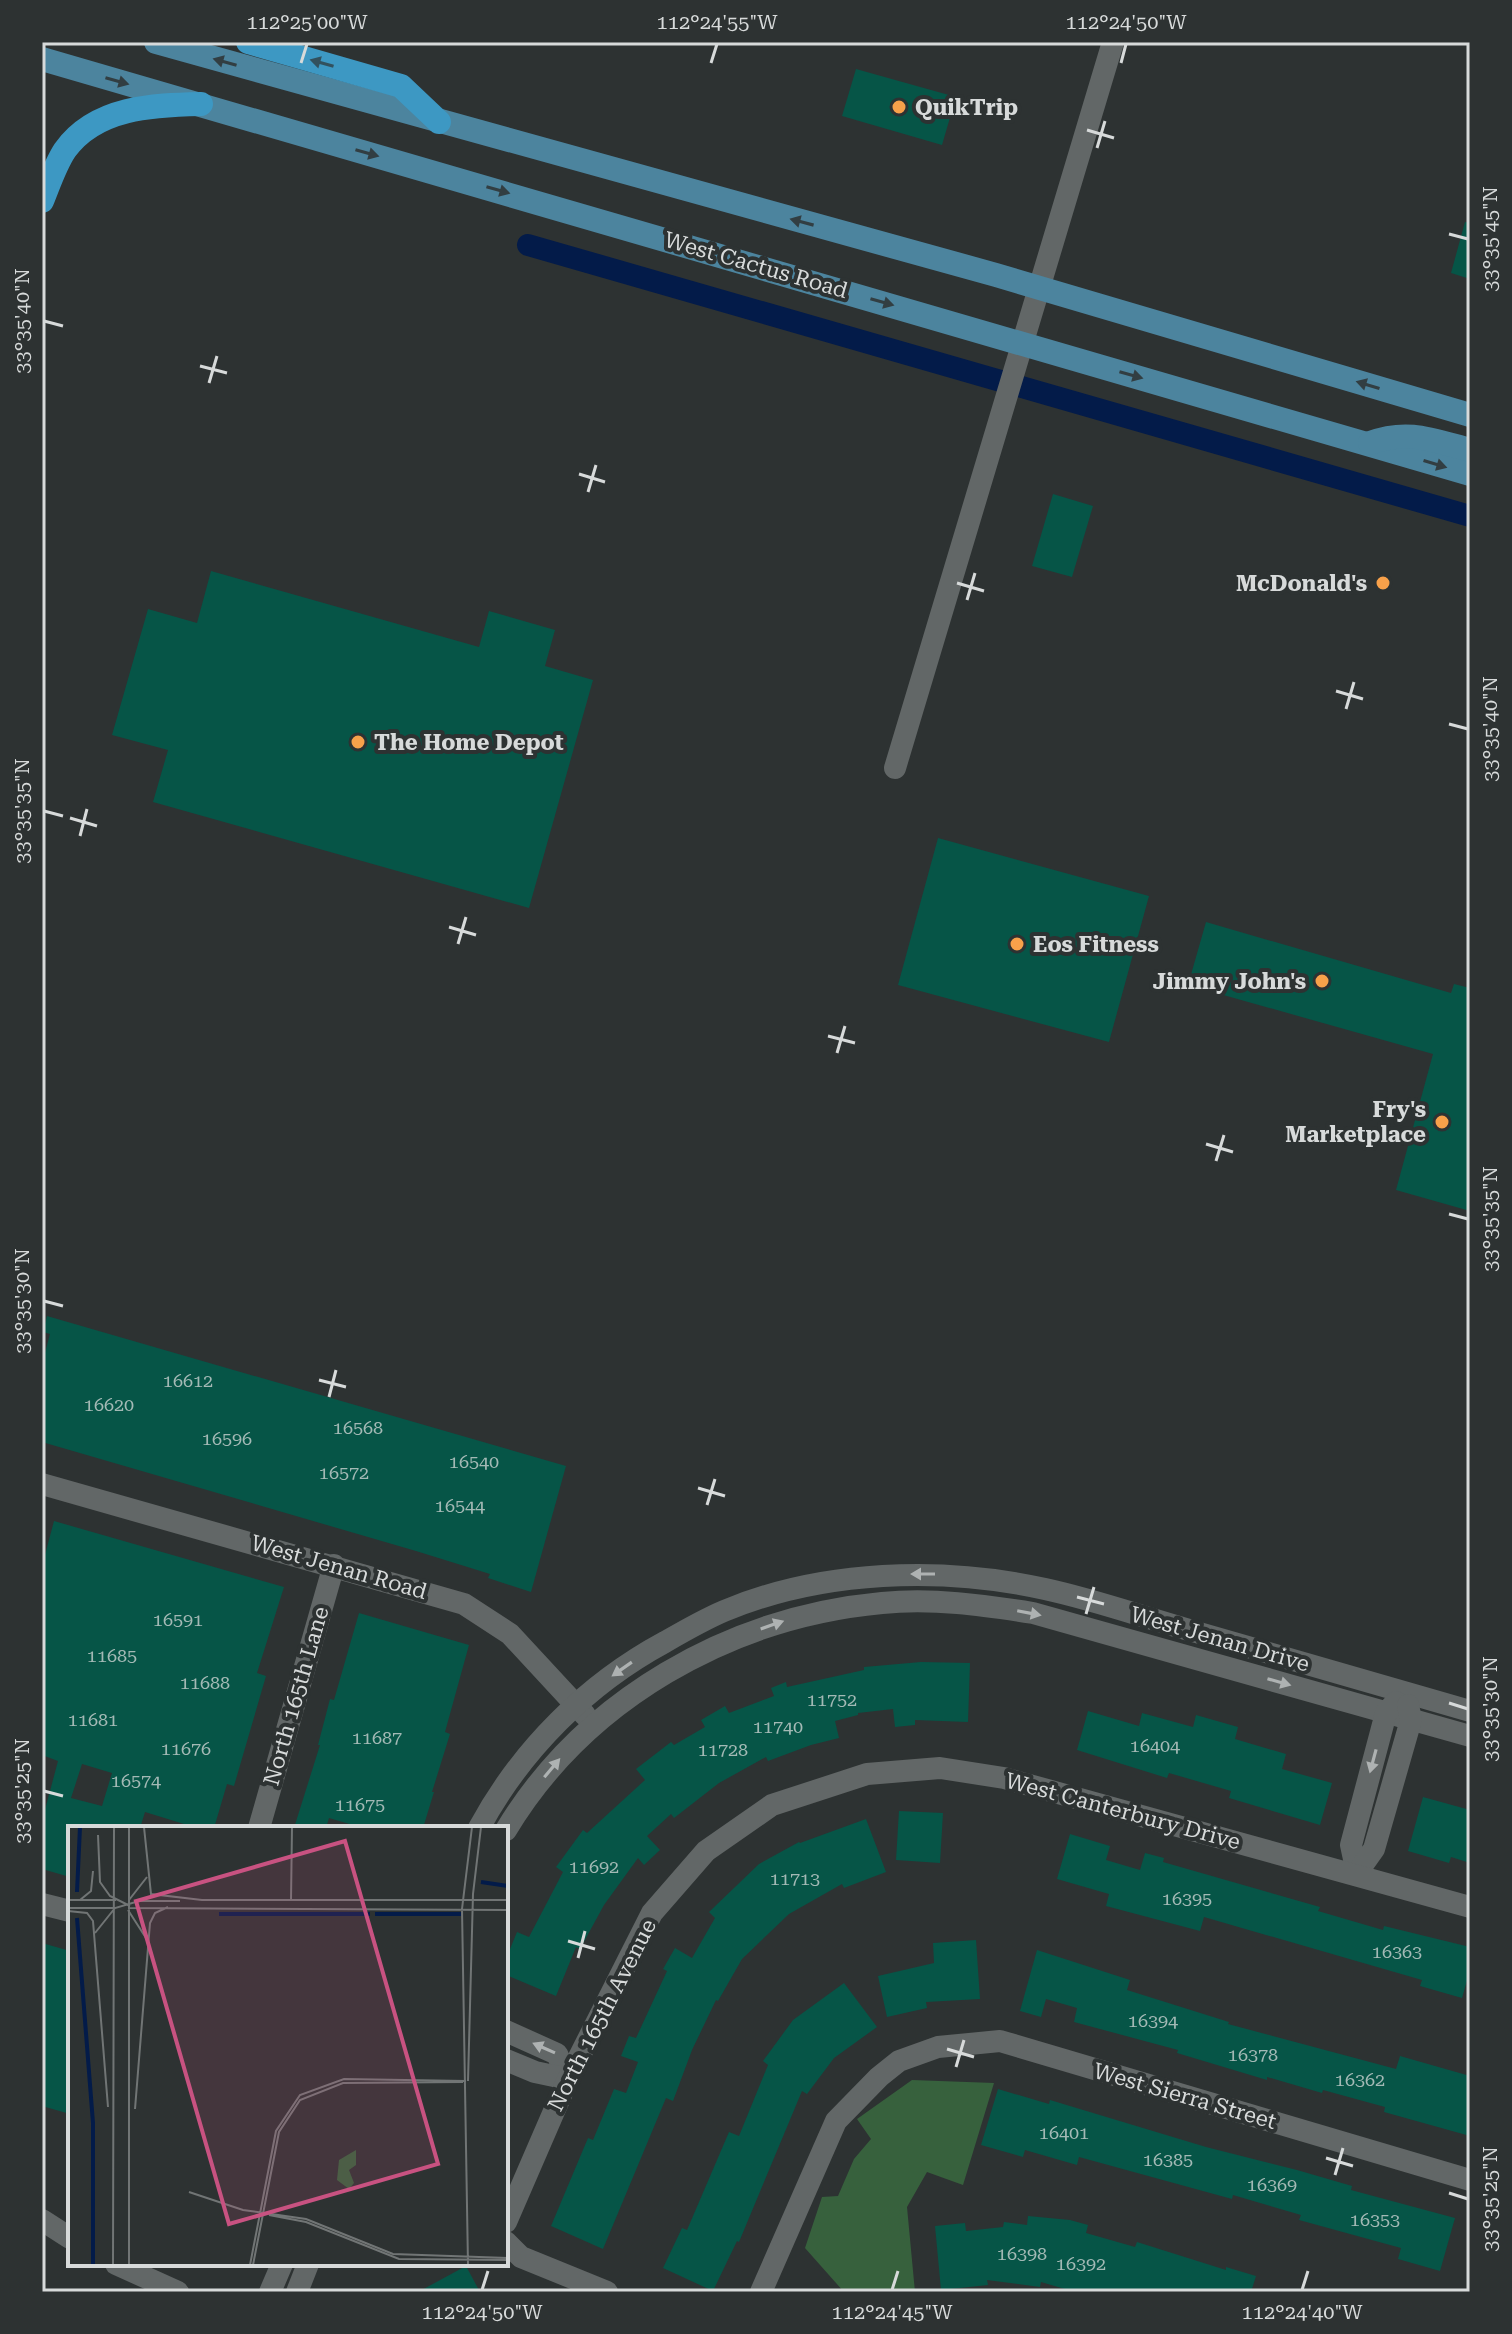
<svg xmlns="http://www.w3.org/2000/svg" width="1512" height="2334" font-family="'Roboto Serif',serif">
  <rect width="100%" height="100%" fill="#2d3232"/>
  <path fill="#37613d" d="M912 2080 994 2083 963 2185 927 2172 907 2207 915 2292H844L805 2248 822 2197 838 2196 854 2159 871 2139 857 2119Z"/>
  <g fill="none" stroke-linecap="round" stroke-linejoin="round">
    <path stroke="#031b49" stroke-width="22" d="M528 245 1470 516"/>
  </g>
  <g fill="#065547" fill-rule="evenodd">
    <path d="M856 69 956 97 942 145 842 116Z"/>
    <path d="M1465 222 1470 223V279L1451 273Z"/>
    <path d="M1053 494 1093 506 1072 577 1032 566Z"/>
    <path d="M211 571 479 647 489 611 555 630 545 666 593 680 529 908 153 802 168 750 112 735 148 609 197 623Z"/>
    <path d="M938 838 1149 896 1109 1042 898 985Z"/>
    <path d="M1206 922 1451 993 1454 984 1470 988V1211L1396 1190 1433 1054 1188 985Z"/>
    <path d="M47 1316 566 1466 531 1592 488 1578 490 1574 416 1551 42 1442V1364L50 1334 43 1332Z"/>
    <path d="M54 1521 284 1587 257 1673 266 1676 234 1786 227 1784 214 1828H197L145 1812 140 1828H70V1877L42 1869V1821L58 1761 42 1755V1566ZM82 1764 112 1773 102 1806 71 1798Z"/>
    <path d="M359 1613 469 1645 445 1732 450 1734 432 1792H434L423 1828H363L329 1818 326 1828H294L320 1745H318L330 1699 334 1700Z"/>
    <path d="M921 1662 970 1663 968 1722 915 1720V1725L895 1727 893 1709 858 1713V1715L835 1721 839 1738 811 1745 768 1761 766 1757 719 1783 674 1818 671 1814 647 1836 660 1850 644 1865 638 1858 604 1905 580 1949 576 1947 556 1996 506 1975V1959L517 1932 529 1937 563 1872 556 1867 583 1830 587 1833 645 1780 636 1769 671 1742 674 1745 705 1727 701 1720 725 1706 729 1713 774 1696 771 1688 786 1682 787 1687 864 1670V1667Z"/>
    <path d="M1088 1711 1139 1726 1142 1713 1193 1727 1196 1715 1238 1727 1235 1739 1286 1754 1282 1769 1332 1783 1320 1825 1229 1798 1231 1791 1169 1773 1167 1778 1077 1750Z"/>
    <path d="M1423 1797 1470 1810V1863L1451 1857 1449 1863 1408 1851Z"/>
    <path d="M899 1811 943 1813 940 1863 896 1860Z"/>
    <path d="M866 1819 886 1872 844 1888 842 1884 789 1914 742 1959 718 2001 716 2000 692 2050 673 2101 666 2098 603 2249 551 2226 588 2138 593 2140 614 2089 626 2093 638 2062 621 2056 629 2036 636 2038 667 1971 663 1969 675 1948 692 1958 715 1918 709 1912 759 1864 799 1842 800 1843Z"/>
    <path d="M1070 1834 1110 1846 1106 1860 1140 1870 1145 1853 1164 1858 1163 1862 1320 1907 1318 1911 1383 1930 1384 1926 1470 1947V1970L1462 1998 1420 1986 1422 1980 1204 1917 1200 1931 1106 1906 1109 1894 1057 1879Z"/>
    <path d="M976 1940 980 1999 926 2002 927 2008 887 2017 878 1976 934 1963 933 1943Z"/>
    <path d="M42 1943 70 1951V2114L42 2106Z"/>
    <path d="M1037 1950 1130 1980 1127 1990 1229 2022 1228 2024 1396 2069 1400 2056 1470 2076V2136L1384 2112 1385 2107 1323 2090 1322 2093 1267 2077V2080L1177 2053 1178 2050 1074 2022 1077 2008 1046 1999 1041 2017 1020 2011Z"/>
    <path d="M844 1983 877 2027 834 2058 807 2094 802 2091 739 2242 737 2241 713 2291 663 2268 682 2228 687 2230 729 2132 739 2136 768 2065 763 2061 793 2020Z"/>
    <path d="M998 2089 1049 2104 1050 2100 1206 2147 1297 2170 1352 2186 1351 2190 1455 2218 1440 2271 1398 2259 1401 2248 1299 2220 1301 2215 1233 2195 1232 2199 1079 2157 1077 2165 1025 2150 1023 2157 981 2145Z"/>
    <path d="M1028 2216 1070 2220 1088 2225 1086 2233 1135 2247 1137 2242 1226 2270V2267L1256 2276 1251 2292H1075L1041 2282 1040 2287 987 2280 988 2285 941 2290 935 2226 965 2223 966 2231 1003 2227 1004 2222 1027 2225Z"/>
    <path d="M466 2266 480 2292H418Z"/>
  </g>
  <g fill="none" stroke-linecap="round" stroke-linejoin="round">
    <g stroke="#626767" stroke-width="22">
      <path d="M895 768 1113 42"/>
      <path d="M42 1484 464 1604 510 1634 585 1715"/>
      <path d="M259 1828 334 1565"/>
      <path d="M479 1828C521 1750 587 1684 665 1642 684 1631 703 1620 724 1611 822 1570 942 1566 1045 1589 1096 1600 1146 1618 1196 1632 1288 1658 1379 1685 1470 1711"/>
      <path d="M506 1830C585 1699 730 1617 882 1603 933 1598 982 1605 1033 1613L1470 1736"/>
      <path d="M1357 1873 1351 1845 1386 1713 1396 1702"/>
      <path d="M1357 1873 1374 1849 1411 1720 1408 1705"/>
      <path d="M42 1904 70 1911"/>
      <path d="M506 2031 557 2054 568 2079"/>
      <path d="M506 2060 535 2072 568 2079"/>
      <path d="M42 2220 70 2238"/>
      <path d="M506 2222 568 2079 652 1913 706 1851 772 1805 867 1774 940 1768 1004 1778 1470 1907"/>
      <path d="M506 2242 521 2257 607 2292"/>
      <path d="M116 2264 178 2292"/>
      <path d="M270 2292 282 2264"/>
      <path d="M297 2292 308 2264"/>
      <path d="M761 2292 836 2121 879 2077 899 2061 938 2047 1000 2041 1470 2180"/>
    </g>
    <g stroke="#4c849e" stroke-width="24">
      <path d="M156 42 996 275 1470 415"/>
      <path d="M42 59 1470 474"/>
      <path d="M1370 443C1408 429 1432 440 1470 450"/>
    </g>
    <g stroke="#3d98c3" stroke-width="24">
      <path d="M248 42 401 86 439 122"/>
      <path d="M42 201C49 184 55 165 65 150 96 107 153 105 201 104"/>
    </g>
  </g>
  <defs><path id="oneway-solid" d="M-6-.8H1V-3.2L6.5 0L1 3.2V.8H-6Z" transform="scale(2)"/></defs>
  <g fill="#323e42">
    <use href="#oneway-solid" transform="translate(225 62) rotate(-164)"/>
    <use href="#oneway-solid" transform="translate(117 81) rotate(16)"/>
    <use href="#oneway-solid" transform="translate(367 153) rotate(16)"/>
    <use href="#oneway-solid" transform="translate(498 190) rotate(16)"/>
    <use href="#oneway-solid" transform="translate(802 222) rotate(-165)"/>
    <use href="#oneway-solid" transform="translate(882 302) rotate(16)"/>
    <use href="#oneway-solid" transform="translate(1131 375) rotate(16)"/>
    <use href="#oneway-solid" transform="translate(1368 385) rotate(-163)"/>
    <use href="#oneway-solid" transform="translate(1435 464) rotate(17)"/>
  </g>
  <use fill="#32515e" href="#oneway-solid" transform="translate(322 63) rotate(-164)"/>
  <g fill="#aeb2b2">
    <use href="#oneway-solid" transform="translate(923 1574) rotate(-180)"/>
    <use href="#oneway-solid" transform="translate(1029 1613) rotate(11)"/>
    <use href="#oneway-solid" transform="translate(772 1625) rotate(-19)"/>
    <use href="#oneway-solid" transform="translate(622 1669) rotate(145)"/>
    <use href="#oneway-solid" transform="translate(1279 1682) rotate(16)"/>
    <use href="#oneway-solid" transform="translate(1373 1761) rotate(105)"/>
    <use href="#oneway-solid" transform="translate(552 1768) rotate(-50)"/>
    <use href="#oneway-solid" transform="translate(544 2048) rotate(-156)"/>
  </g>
  <path fill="none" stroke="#d7dada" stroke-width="3" d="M301 63 307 44M711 63 717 44M1121 63 1126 44M1087 130 1114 138M1097 148 1105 121M1449 234 1468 239M44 321 63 326M200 366 227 373M209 383 217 356M579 474 605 482M588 492 596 465M957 583 984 591M967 600 975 573M1336 691 1363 699M1346 709 1354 682M1449 724 1468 729M44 811 63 816M70 818 97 826M80 836 87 809M449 927 476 935M458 944 466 917M828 1036 855 1043M837 1053 845 1026M1206 1144 1233 1152M1216 1161 1224 1135M1449 1214 1468 1219M44 1301 63 1306M319 1380 346 1387M329 1397 336 1370M698 1488 725 1496M707 1505 715 1479M1077 1597 1104 1604M1086 1614 1094 1587M1449 1703 1468 1709M44 1791 63 1796M568 1941 595 1949M578 1958 585 1931M947 2049 974 2057M956 2067 964 2040M1326 2158 1353 2166M1335 2175 1343 2148M1449 2193 1468 2199M482 2290 488 2271M892 2290 898 2271M1302 2290 1308 2271"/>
  <g fill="#f8a14a" stroke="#2d3232" stroke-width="3">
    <circle cx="899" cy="107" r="8"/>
    <circle cx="1383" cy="583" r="8"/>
    <circle cx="358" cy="742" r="8"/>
    <circle cx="1017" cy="944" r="8"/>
    <circle cx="1322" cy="981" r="8"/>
    <circle cx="1442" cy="1122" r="8"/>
  </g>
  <g text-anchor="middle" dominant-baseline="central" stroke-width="8" stroke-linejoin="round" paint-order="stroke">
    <g font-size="18" fill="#a3b9b5">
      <text x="188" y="1380">16612</text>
      <text x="109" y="1404">16620</text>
      <text x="358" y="1427">16568</text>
      <text x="227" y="1438">16596</text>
      <text x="474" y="1461">16540</text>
      <text x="344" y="1472">16572</text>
      <text x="460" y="1505">16544</text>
      <text x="178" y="1619">16591</text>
      <text x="112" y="1655">11685</text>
      <text x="205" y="1682">11688</text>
      <text x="832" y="1699">11752</text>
      <text x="93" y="1719">11681</text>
      <text x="778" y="1726">11740</text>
      <text x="377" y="1737">11687</text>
      <text x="1155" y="1745">16404</text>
      <text x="186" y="1748">11676</text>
      <text x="723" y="1749">11728</text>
      <text x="136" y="1780">16574</text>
      <text x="360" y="1804">11675</text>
      <text x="594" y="1866">11692</text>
      <text x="795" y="1878">11713</text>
      <text x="1187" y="1898">16395</text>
      <text x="1397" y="1951">16363</text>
      <text x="1153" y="2020">16394</text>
      <text x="1253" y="2054">16378</text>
      <text x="1360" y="2079">16362</text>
      <text x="1064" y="2132">16401</text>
      <text x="1168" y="2159">16385</text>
      <text x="1272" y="2184">16369</text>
      <text x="1375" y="2219">16353</text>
      <text x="1022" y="2253">16398</text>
      <text x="1081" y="2263">16392</text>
    </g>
    <g font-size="22" font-weight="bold" fill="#d7dada" stroke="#2d3232" text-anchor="start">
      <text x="915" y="107">QuikTrip</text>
      <text x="1367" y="583" text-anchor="end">McDonald's</text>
      <text x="374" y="742">The Home Depot</text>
      <text x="1033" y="944">Eos Fitness</text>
      <text x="1306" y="981" text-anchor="end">Jimmy John's</text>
      <text x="1426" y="1109" text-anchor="end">Fry's<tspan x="1426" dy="25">Marketplace</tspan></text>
    </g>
    <g font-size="22" fill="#d7dada" stroke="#2d3232">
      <text transform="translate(756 265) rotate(16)">West Cactus Road</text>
      <text transform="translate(339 1567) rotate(16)">West Jenan Road</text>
      <text transform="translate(1220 1639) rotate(16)">West Jenan Drive</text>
      <text transform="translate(296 1696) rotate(-74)">North 165th Lane</text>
      <text transform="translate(1123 1811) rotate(15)">West Canterbury Drive</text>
      <text transform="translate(602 2015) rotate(-63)">North 165th Avenue</text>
      <text transform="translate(1185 2096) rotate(16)">West Sierra Street</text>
    </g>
  </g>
  <g transform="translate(68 1826)">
    <rect width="440" height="440" fill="#2d3232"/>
    <path d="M288 324V339L281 344 286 357 281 363 269 354 271 334Z" fill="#37613d"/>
    <path fill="none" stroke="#031b49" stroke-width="4" d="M413 56 440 60M9 66 12 1M151 88H302M307 88H393M9 92 25 297V439"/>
    <path fill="none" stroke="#717575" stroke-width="2" d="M61 1V439M76 1 83 68 134 74M30 9 32 56 42 70 62 80M0 74H48M12 74 23 65 25 45M61 74 79 51M132 74H440M223 74 224 1M68 75H112M0 82H48M60 82 440 84M60 84 78 112M0 85 19 87 25 95 40 281M27 107 47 82 71 75M400 255 405 68 413 1M67 283 82 97 87 87 100 81M121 366 175 384 238 393 325 428 440 432M201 389 238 396 331 433 440 434M45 439 46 1M182 439 208 305 232 269 276 253 398 255M185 439 211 306 232 274 275 257 395 256M400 439 394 83 404 1"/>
    <path fill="#c85281" fill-opacity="0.15" stroke="#c85281" stroke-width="4" d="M277 15 370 338 161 398 68 75Z"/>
    <rect width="440" height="440" fill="none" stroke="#d7dada" stroke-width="4"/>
  </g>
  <rect width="1512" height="2334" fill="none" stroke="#2d3232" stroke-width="88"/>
  <rect x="44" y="44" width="1424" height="2246" fill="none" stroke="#d7dada" stroke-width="3"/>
  <g font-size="20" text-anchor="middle" fill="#d7dada">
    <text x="307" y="29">112°25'00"W</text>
    <text x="717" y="29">112°24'55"W</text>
    <text x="1126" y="29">112°24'50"W</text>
    <text transform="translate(1490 239) rotate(-90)" y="7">33°35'45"N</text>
    <text transform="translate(22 321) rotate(-90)" y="7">33°35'40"N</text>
    <text transform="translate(1490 729) rotate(-90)" y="7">33°35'40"N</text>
    <text transform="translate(22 811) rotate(-90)" y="7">33°35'35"N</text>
    <text transform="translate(1490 1219) rotate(-90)" y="7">33°35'35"N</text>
    <text transform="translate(22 1301) rotate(-90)" y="7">33°35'30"N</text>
    <text transform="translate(1490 1709) rotate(-90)" y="7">33°35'30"N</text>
    <text transform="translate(22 1791) rotate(-90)" y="7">33°35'25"N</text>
    <text transform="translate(1490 2199) rotate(-90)" y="7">33°35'25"N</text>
    <text x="482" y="2319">112°24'50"W</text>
    <text x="892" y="2319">112°24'45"W</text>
    <text x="1302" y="2319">112°24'40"W</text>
  </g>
</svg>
